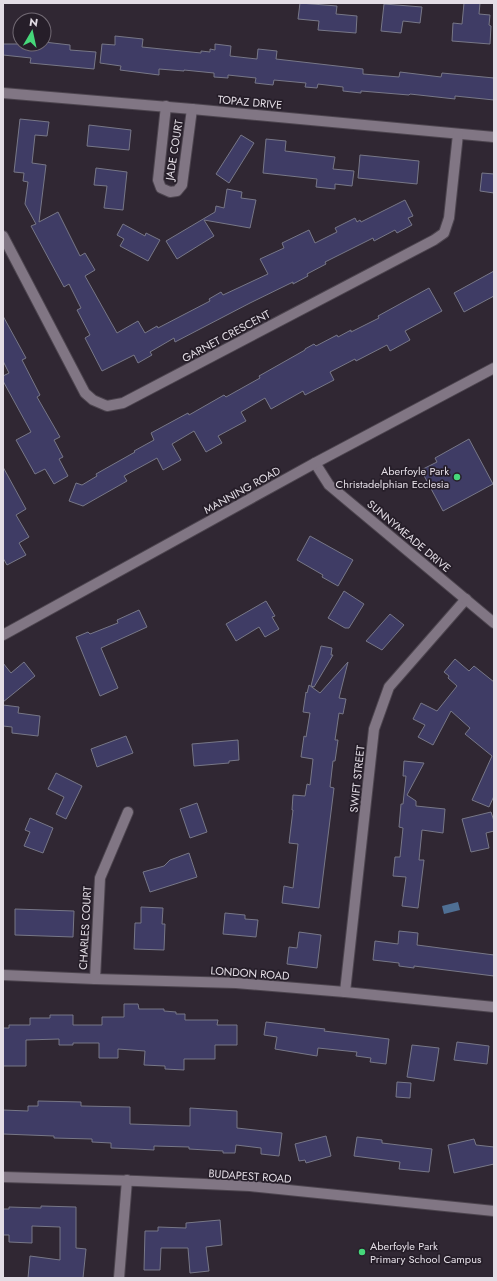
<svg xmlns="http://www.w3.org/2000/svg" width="497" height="1281" font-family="Jost,sans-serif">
  <rect width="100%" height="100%" fill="#302733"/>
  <path fill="#4f6f94" d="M458 902 460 910 444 914 442 906Z"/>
  <g fill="#3f3c65" stroke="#777787">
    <path d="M300 3 337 6 336 14 357 16 356 33 318 30 319 21 298 19Z"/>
    <path d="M464 3H480L479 14 490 15 489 25 491 26 490 44 452 41 453 23 462 24Z"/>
    <path d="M384 4 422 7 420 23 403 21 401 33 381 31Z"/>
    <path d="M115 36 143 39 142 47 201 53V51L210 52V49L215 50V44L231 46 230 56 257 59 258 49 277 51 276 59 363 69V74L399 77 400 72 441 77 442 73 494 78V100L455 96V99L410 94 409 95 361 91V93L343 91V87L318 84 317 88 305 87 306 83 274 80 273 85 255 83 256 78 228 75V78L214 77V73L184 70V71L159 69V75L120 70 121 66 100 63 102 44 115 45Z"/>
    <path d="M44 42 70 45V50L96 52 94 69 30 63 31 58 3 55V44H44Z"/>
    <path d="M20 119 49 122 47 136 35 135 32 163 46 165 39 222 58 212 80 256 85 253 95 270 85 276 117 333 138 321 145 333 157 326 158 328 210 301 209 299 221 292 223 295 268 274 260 259 284 248 282 243 309 230 315 243 337 232 335 228 355 218 357 222 360 220 361 222 405 200 413 216 408 218 412 225 397 233 395 230 374 241 373 238 325 262 326 264 307 274 308 276 293 284V282L250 303 175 342 174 338 150 352 152 355 138 363 134 355 102 371 85 338 90 335 77 310 81 308 69 284 64 287 31 226 36 224 25 204 28 182 23 181 24 173 14 172Z"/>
    <path d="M89 125 131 130 129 150 87 146Z"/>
    <path d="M241 135 254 143 229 183 216 174Z"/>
    <path d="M266 139 286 141 285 151 335 157 333 169 354 171 352 186 335 184V189L316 187 317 179 263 173Z"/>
    <path d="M360 155 419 161 417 184 358 178Z"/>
    <path d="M96 168 127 172 123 210 104 208 107 186 94 185Z"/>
    <path d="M482 173 494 174V193L480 191Z"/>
    <path d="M227 189 242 192 241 198 256 200 250 228 204 220 214 236 177 259 166 241 215 212 216 206 224 208Z"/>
    <path d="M123 224 145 236 146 233 160 240 148 261 120 246 124 239 117 235Z"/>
    <path d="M494 271V296L464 312 454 293Z"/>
    <path d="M429 288 442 311 405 331 410 340 390 351 387 345 356 361 355 359 330 372 334 380 305 395 303 391 271 409 265 398 241 412 246 421 218 436 222 443 206 452 194 431 172 444 181 460 163 470 157 458 124 476 127 481 83 506 69 501 76 483 82 485 97 476 96 474 135 452 134 451 154 440 151 433 188 413 189 415 224 395 226 397 260 378 259 376 305 350V349L314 344 316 346 337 335 338 337 351 330V332L379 318 378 316Z"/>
    <path d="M3 316 26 358 22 360 40 395 37 397 60 437 54 440 63 457 59 459 68 476 54 484 45 469 35 474 16 440 31 432 3 381V376L9 373 3 361Z"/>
    <path d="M469 439 493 484 443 511 421 470 437 462 435 458Z"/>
    <path d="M3 467 26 509 16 515 29 537 19 543 26 555 7 565 3 558Z"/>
    <path d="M310 536 353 560 338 586 322 577 323 575 297 560Z"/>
    <path d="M344 591 364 604 349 628H345L328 618Z"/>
    <path d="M266 601 275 616 272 617 279 629 265 637 259 627 236 641 226 624Z"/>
    <path d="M139 610 147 627 101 648 118 688 100 696 76 637 88 632 90 634 118 623 117 620Z"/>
    <path d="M390 614 404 625 382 650 366 641Z"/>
    <path d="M321 646 332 648 331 655H333L314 687 311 686Z"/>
    <path d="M455 659 469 671 474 666 494 682V796L489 807 472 800 492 756 465 734 470 728 451 711 433 745 418 737 425 725 413 719 421 703 437 711 457 686 448 678 449 676 444 672Z"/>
    <path d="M24 662 35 676 3 702V663L11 673Z"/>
    <path d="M348 662 339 698 346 699 343 714 339 713 335 740H338L335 761H333L330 787 334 788 319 908 282 903 284 886 293 888 298 844 289 843 293 810H292L293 795 305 796 307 784 310 785 313 759 301 757 304 736 306 737 310 713 303 712 306 692 307 693 309 685 320 693Z"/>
    <path d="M3 705 19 707 18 713 40 716 38 736 12 733V727L3 726Z"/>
    <path d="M126 736 133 753 97 767 91 749Z"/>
    <path d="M238 740 239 760 229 761V763L194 766 192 744Z"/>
    <path d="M404 761 424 763 407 795 416 801V806L445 809 443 833 422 830 419 860H424L418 908 402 906 406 877 393 876 395 857H400L403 828 399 827 401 804H403L406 776H403Z"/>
    <path d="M56 773 82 786 66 819 56 814 64 797 48 789Z"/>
    <path d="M197 803 207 832 190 838 180 809Z"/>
    <path d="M491 812 494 821V831L486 833 489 848 471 852 462 819Z"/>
    <path d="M30 818 53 828 43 853 24 846 30 832 25 830Z"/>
    <path d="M189 853 197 877 150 892 143 872 164 866 170 860Z"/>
    <path d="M141 907 163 908 162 924H165L164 950 134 949 135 923H141Z"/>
    <path d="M15 909 74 911 73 937 15 935Z"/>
    <path d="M225 913 245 915V919L258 920 256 937 223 934Z"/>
    <path d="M399 931 418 933 417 945 494 955V976L414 966V968L399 966V963L373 960 375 941 398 944Z"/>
    <path d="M299 932 321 935 317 968 287 964 289 947 297 948Z"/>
    <path d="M124 1004H138L139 1009H164V1011L176 1012V1014H185V1020H218L217 1025H237V1045H215V1059H184V1070L165 1069V1066L144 1065 145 1051 118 1049V1058H99V1043H73V1045H59V1039L26 1040V1066H3V1028H9V1025H30V1018H50V1015H73V1025H102V1017H124Z"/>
    <path d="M266 1022 325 1029 324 1031 389 1039 386 1064 370 1062 371 1058 356 1056 357 1052 318 1048 317 1056 275 1049 277 1037 264 1035Z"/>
    <path d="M457 1042 489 1046 487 1064 454 1060Z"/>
    <path d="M412 1045 439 1048 434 1081 407 1077Z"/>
    <path d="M397 1082 411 1083 410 1098 396 1097Z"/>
    <path d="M38 1101 81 1102V1106L130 1107V1124L190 1126V1108L237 1111V1128L282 1133 279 1156 261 1154V1148L236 1145 235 1153H223V1151L189 1149V1147L154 1146V1150L136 1149 111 1148V1143L92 1142V1139L54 1138V1136L3 1134V1110L28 1111V1106H38Z"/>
    <path d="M326 1136 331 1156 306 1163 305 1160 299 1161 295 1144Z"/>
    <path d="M357 1137 382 1140V1143L432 1149 429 1172 399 1169 400 1162 354 1156Z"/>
    <path d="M474 1139 476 1145 494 1147V1164L454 1173 448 1145Z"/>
    <path d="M41 1206 76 1207V1248L86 1249 83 1278H28L30 1256 60 1260V1227L32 1226V1243L9 1242V1235H3V1209H9V1207L41 1208Z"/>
    <path d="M220 1220 222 1245 206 1247 209 1271 190 1273 188 1248H161L160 1270H144L145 1231H158V1227L186 1228V1223Z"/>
  </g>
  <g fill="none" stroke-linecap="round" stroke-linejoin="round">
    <defs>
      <g id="minor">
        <path d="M3 93 192 109 494 137"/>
        <path d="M166 106 158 180 161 188 170 192 177 191 182 185 192 109"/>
        <path d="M3 236 85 393 93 400 107 406 123 403 434 240 444 233 449 218 458 134"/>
        <path d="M3 975 95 979 236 983 345 992 494 1007"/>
        <path d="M95 979 100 878 128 812"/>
        <path d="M345 992 374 729 389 687 466 599"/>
        <path d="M3 1177 137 1181 250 1186 494 1211"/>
        <path d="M119 1278 127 1180"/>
      </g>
      <g id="tertiary">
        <path d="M315 463 329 485 494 623"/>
        <path d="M3 635 315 463 494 368"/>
      </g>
    </defs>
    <use href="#minor" stroke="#4d454f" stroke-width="12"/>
    <use href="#tertiary" stroke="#4d454f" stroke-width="12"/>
    <use href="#minor" stroke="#817684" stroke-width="10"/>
    <use href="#tertiary" stroke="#817684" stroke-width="10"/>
  </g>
  <g fill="#46d77a" stroke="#261e29" stroke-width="1.5">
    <circle cx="457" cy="477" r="4"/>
    <circle cx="362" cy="1252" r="4"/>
  </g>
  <g text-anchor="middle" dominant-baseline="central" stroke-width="3.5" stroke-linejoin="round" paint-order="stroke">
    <g font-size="11" fill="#e3dde5" stroke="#261e29">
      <text transform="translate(250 102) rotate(5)">TOPAZ DRIVE</text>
      <text transform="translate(174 150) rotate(-81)">JADE COURT</text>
      <text transform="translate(226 336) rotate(-28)">GARNET CRESCENT</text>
      <text transform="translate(242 490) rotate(-29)">MANNING ROAD</text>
      <text transform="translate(409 536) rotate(40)">SUNNYMEADE DRIVE</text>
      <text transform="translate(357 779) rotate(-84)">SWIFT STREET</text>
      <text transform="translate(85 928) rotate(-87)">CHARLES COURT</text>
      <text transform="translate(250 973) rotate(4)">LONDON ROAD</text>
      <text transform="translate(250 1176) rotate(4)">BUDAPEST ROAD</text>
    </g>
    <g font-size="11" fill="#e3dde5" stroke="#261e29" text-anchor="end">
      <text x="449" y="471">Aberfoyle Park<tspan x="449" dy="13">Christadelphian Ecclesia</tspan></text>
      <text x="370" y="1246" text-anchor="start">Aberfoyle Park<tspan x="370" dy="13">Primary School Campus</tspan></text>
    </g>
  </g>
  <rect width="497" height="1281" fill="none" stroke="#e3dde5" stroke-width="8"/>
  <g transform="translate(32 32) rotate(9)"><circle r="19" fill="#261e29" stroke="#726a74"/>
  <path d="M0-3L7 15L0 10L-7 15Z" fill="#46d77a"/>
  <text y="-6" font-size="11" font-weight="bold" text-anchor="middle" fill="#e3dde5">N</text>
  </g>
</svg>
